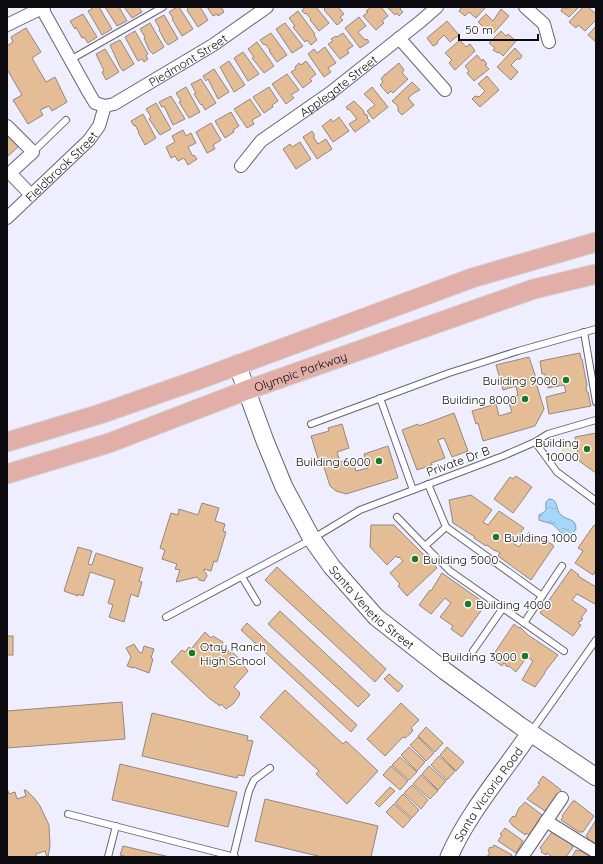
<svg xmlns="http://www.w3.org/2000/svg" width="603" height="864" font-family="Quicksand,sans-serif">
  <defs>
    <pattern id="water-ripples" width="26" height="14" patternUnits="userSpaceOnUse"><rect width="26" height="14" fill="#a6d7f9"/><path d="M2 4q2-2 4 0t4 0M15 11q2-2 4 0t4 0" fill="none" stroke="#8eb7d4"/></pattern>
  </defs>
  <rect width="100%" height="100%" fill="#efeeff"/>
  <circle fill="#e1e5c5" cx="568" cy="448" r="7"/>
  <path fill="url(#water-ripples)" stroke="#789ab3" d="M549 499C559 499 555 510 561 515 568 521 576 518 576 529L571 536C561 538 560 529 552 524 548 522 543 522 539 520V515C549 509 545 512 546 502Z"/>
  <g fill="#e4bc95" stroke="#95887c">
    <path d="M91 7H99L112 29 102 35 88 11 92 9Z"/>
    <path d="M105 7H119L127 21 117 26Z"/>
    <path d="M124 7H139L142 12 132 18Z"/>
    <path d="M177 7H179L193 29 182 36 172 19 173 18 169 12Z"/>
    <path d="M186 7H200L208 20 198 27 187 10 188 9Z"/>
    <path d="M207 7H221L224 12 218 16 217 14 213 16Z"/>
    <path d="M305 7H316L329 23 319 31 310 20 311 19 306 13 305 14 302 11Z"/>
    <path d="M323 7H338L344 14 340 17 343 20 337 25 324 10 325 9Z"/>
    <path d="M371 7 372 8 373 7H381L388 16 382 21 384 23 376 30 363 16 368 12 366 11Z"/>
    <path d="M387 7H402L400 9 403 12 399 16 397 13 395 15Z"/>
    <path d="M462 7H486L476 18 469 12 465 16 459 11Z"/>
    <path d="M563 7 564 8 579 7 569 17 561 11Z"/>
    <path d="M583 7H588L596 14V20L585 31 578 25 576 28 569 22Z"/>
    <path d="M501 9 509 16 492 35 478 22 486 14 493 21Z"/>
    <path d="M298 11 315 34 314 35 317 40 311 45 307 40 305 42 296 31 293 27 295 26 289 18Z"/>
    <path d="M83 14 97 37 88 43 84 37 82 38 76 27 75 29 70 21Z"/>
    <path d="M164 15 178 39 168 45 165 41 159 30 160 29 155 20Z"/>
    <path d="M359 17 366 26 358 32 363 38 366 40 367 39 369 42 360 48 345 28Z"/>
    <path d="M447 21 459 35 450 42 444 35 438 41 437 44 433 46 427 38Z"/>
    <path d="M150 23 164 47 153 54 149 50 144 38 145 37 140 29Z"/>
    <path d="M285 23 303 46 292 53 276 29Z"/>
    <path d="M596 26V42L588 35Z"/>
    <path d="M26 28 41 52 32 58 46 82 55 77 67 102 52 111 49 106 40 110 43 115 28 124 13 100 22 95 8 71 7 72V46L13 42 11 37Z"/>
    <path d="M135 31 148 54 146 56 148 59 144 62 142 59 138 61 125 37Z"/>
    <path d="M501 31 506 36 508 34 516 41 503 56 499 52 498 53 493 50 495 48 489 43Z"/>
    <path d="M271 33 287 55 277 62 269 51 270 50 265 44 264 45 260 40Z"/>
    <path d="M343 33 353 46 347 50 349 53 340 59 328 44 333 41 331 39 336 36 337 37Z"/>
    <path d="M120 40 134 64 123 71 120 67 110 45Z"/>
    <path d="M460 40 466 47 470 44 475 51 455 70 449 63 452 60 445 53Z"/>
    <path d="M257 42 274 66 264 73 252 58 254 57 248 49Z"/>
    <path d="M325 47 336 63 328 68 331 72 324 77 308 54 314 49 317 53Z"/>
    <path d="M515 48 522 56 520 59H517L511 65 518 72 511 80 497 67Z"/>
    <path d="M105 49 119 72 106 80 102 72 104 71 96 54Z"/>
    <path d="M243 52 259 74 248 81 234 58Z"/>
    <path d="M477 55 482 61 483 59 487 64 485 65 489 69 474 81 467 73 469 71 465 66Z"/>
    <path d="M229 61 245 85 234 92 220 67Z"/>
    <path d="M306 61 316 74 310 79 312 81 303 88 291 72 296 69 295 67 299 63 301 65Z"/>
    <path d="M399 63 404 70 402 73 408 79 393 93 391 91 388 94 380 85 383 82 381 79 385 74 386 75 387 73Z"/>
    <path d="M214 69 229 92 218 99 208 79 206 81 203 76Z"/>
    <path d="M287 74 299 90 291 95 294 98 286 104 272 84Z"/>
    <path d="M487 76 499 90 480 107 472 99 475 96 479 97 485 91 478 84Z"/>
    <path d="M201 79 216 103 205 110 202 104 201 105 194 94 196 93 191 84Z"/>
    <path d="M412 82 420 90 414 93 408 98 414 105 402 115 398 111V106L392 101Z"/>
    <path d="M186 87 200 112 189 118 179 102 181 101 176 93Z"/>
    <path d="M269 87 278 101 272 105 273 107 264 113 253 97Z"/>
    <path d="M372 87 388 107 373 119 367 111 375 105 364 94Z"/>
    <path d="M171 96 185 119 173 125 164 106 162 107 159 102Z"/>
    <path d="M250 99 261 115 252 120 254 124 247 128 234 109Z"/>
    <path d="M354 101 363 110 365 115 366 114 368 117 367 118 370 121 355 132 349 124 357 119 349 109 348 110 346 107Z"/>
    <path d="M156 103 171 129 160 135 149 119 151 117 146 109Z"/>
    <path d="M231 112 239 126 233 130 234 132 225 138 215 121Z"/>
    <path d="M143 114 156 138 145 145 138 132H139L135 125 134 126 131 121Z"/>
    <path d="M339 117 349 131 333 142 322 126 331 119 333 122Z"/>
    <path d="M211 123 221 140 213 145 215 149 207 153 196 132Z"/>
    <path d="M183 130 186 136 191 133 196 143 188 147 192 155 195 156 197 159 188 165 184 158 178 161 175 156 171 158 166 147 175 142 172 136Z"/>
    <path d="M312 131 314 134V138L318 144 326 139 332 149 317 159 303 137Z"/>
    <path d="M7 134 19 146 7 157Z"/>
    <path d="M300 142 311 159 296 169 283 149 290 144 292 147Z"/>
    <path d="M580 353 581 359H582L587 385 586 388 587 392H588L591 406 549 414 546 397 566 392 564 385 548 388 545 374H542L540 361Z"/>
    <path d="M529 357 538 384 537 386 544 409 535 426 483 441 478 423 476 424 472 411 496 404 499 416 512 412 508 401 511 398 518 395 516 386 503 390 496 365Z"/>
    <path d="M454 413 468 451 452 457 444 438 438 440 445 458 431 463 432 465 417 470 402 430 418 424 419 426Z"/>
    <path d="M342 424 349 448 337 452 340 462 352 459 356 471 368 468 364 454 388 446 398 478 346 494 336 491 330 486 323 464 320 465 311 436 329 431 328 428Z"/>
    <path d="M596 433V473L579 461 575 437Z"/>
    <path d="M516 476 532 487 513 513 494 499 510 477 513 479Z"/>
    <path d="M471 495 492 510 483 522 488 525 499 511 524 528 513 543 519 547 529 532 541 541 543 538 554 546 531 580 498 556 500 553 495 550V551L487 545 486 546 474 538 475 537 453 523 449 500Z"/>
    <path d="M202 503 219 508 215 521 225 524 223 531 226 532 217 562 214 561 211 571 204 569V571L206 573 207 576 204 581 199 580 197 577 176 582 180 570 175 569 177 564 162 559 165 550 160 548 171 513 178 515 179 509 198 515Z"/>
    <path d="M371 525H394L437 568 407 596 398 586 400 584 390 573 403 561 399 557 398 558 396 556 387 565 370 547Z"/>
    <path d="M594 525 596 527V570L593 575 575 563 583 551 578 548Z"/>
    <path d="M78 547 92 551 88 564 92 565 96 553 143 568 139 581 142 582 138 597 131 594 124 622 109 617 113 605 108 603 115 580 90 572 83 596 78 594V596L64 591Z"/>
    <path d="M277 567 386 669 375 682 265 580Z"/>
    <path d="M571 569 579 575 578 576 596 587V603L595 604 577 594 572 600 587 610 581 618 583 619 580 622 579 621 578 623 581 625 573 636 540 613Z"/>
    <path d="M442 573 486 604 462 637 451 629 453 626 440 617 451 603 445 598 431 614 419 605 430 590 431 591Z"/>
    <path d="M280 611 370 695 358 707 268 624Z"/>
    <path d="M247 623 357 725 351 732 241 630Z"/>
    <path d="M514 624 519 628 520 627 528 635 558 655 544 673H545L535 687 522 680 533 661 527 657 516 672 509 666 508 667 505 665 506 664 504 663 502 666 491 658Z"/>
    <path d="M205 632 211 638 213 636 223 642 222 644 224 645 222 647 224 649 225 648 229 651 227 652 229 654 231 651 244 663 243 665 248 671 234 687 240 693 239 696 233 704 226 709 221 704 220 706 210 699 171 662 182 650 185 652 189 647 191 649Z"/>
    <rect x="7" y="636" width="6" height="19"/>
    <path d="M134 644 139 652 142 653 144 646 154 649 151 658 153 659 149 673 133 667V668L127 666 131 657 126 648Z"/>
    <path d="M389 674 403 686 398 692 384 679Z"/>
    <path d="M285 690 343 744 346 741 378 771 347 804 316 774 319 771 260 717Z"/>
    <path d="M122 702 125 739 7 748V711Z"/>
    <path d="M401 703 419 720 411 728 413 730 411 733 405 738 403 737 385 756 367 739Z"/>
    <path d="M152 713 248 736 247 740 253 741 244 776 238 775 237 778 142 756Z"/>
    <path d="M426 727 443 743 435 752 418 736Z"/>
    <path d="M418 737 434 753 426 761 410 745Z"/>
    <path d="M409 747 425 762 417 771 401 755Z"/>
    <path d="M447 747 464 762 456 771 440 755Z"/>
    <path d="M439 756 455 771 447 780 431 765Z"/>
    <path d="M400 757 417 772 409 780 392 765Z"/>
    <path d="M120 764 237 792 228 827 112 800Z"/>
    <path d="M391 766 408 781 400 790 383 775Z"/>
    <path d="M429 766 446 781 438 790 422 774Z"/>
    <path d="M421 775 438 791 430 799 413 784Z"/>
    <path d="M543 776 561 790 560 791 561 792 548 810 546 809 545 811 527 799 540 784 538 783Z"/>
    <path d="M412 785 428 800 421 809 404 793Z"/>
    <path d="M390 787 395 791 379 807 375 803Z"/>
    <path d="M7 788 9 794 15 792 17 799 26 796 24 790H26L35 799 40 806 49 825 50 846 48 857H47L45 851 36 854V857H7Z"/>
    <path d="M403 794 419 810 412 818 395 803Z"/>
    <path d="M265 799 378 826 371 857H322L255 841Z"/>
    <path d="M573 801H575L594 816 583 832H579L561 820 563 817 562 816Z"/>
    <path d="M525 802 542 815 529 835 526 833 525 835 513 826 509 821 513 816 515 817 519 808Z"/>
    <path d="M394 804 411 819 403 828 386 812Z"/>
    <path d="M596 820V844L587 838 588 837 586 836Z"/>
    <path d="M505 828 523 841 516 853 498 841 502 835 500 834Z"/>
    <path d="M554 831 572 844 571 845 573 847 566 857H552L547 853 546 855 541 852 542 850 540 848 552 832 553 833Z"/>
    <path d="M494 845 512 855 511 857H487L490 852 488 851 490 847 492 848Z"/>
    <path d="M123 846 170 857H127L120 855Z"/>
    <path d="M576 850 578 851 579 850 591 857H572Z"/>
  </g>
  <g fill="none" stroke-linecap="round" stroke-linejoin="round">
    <defs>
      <g id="lane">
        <path d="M70 60 163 7"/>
        <path d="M33 152 66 120"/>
        <path d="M584 332 596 402"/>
        <path d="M380 398 413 490"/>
        <path d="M311 424 449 373 518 351 596 329"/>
        <path d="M535 442 557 472 596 501"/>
        <path d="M428 484 446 527 542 596"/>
        <path d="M397 517 425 546"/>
        <path d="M446 527 425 546 450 571 564 651"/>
        <path d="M242 577 257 602"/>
        <path d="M166 617 312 539 360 510 503 456 535 442 548 434 596 420"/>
        <path d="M524 623 562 566"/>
        <path d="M473 651 503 608"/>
        <path d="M531 732 596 640"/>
        <path d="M68 814 235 857"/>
        <path d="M108 857 116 826"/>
        <path d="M233 857 249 791 254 780 270 768"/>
      </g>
      <g id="street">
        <path d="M41 7 89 93 95 103 105 106"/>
        <path d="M525 7 544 24 549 42"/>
        <path d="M7 25 44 7"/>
        <path d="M399 38 445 90"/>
        <path id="s1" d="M105 106 114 104 213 45 267 7"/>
        <path d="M7 126 33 152 10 173 31 195"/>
        <path id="s2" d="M241 166 261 141 330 93 421 21 437 7"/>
        <path id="s3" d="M7 218 89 140 99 126 105 106"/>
        <path d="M546 821 596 852"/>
        <path d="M522 857 562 798"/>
      </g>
      <g id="secondary">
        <path id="s4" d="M237 364 265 441 284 487 312 539 332 567 376 617 445 671 519 725 596 777"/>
        <path id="s5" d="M449 857C468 813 503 773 530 733"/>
      </g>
      <g id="primary">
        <path d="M7 442 100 414 200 379 472 278 596 242"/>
        <path id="s6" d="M7 474 109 443 247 390 534 289 596 274"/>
      </g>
    </defs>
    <use href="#lane" stroke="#666473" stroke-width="8"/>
    <use href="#street" stroke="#666473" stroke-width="14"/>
    <use href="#secondary" stroke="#666473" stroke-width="19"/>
    <use href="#primary" stroke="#d3d3d4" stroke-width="21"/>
    <use href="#lane" stroke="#fff" stroke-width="6"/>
    <use href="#street" stroke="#fff" stroke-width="12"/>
    <use href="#secondary" stroke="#fff" stroke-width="17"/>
    <use href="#primary" stroke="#e1afa7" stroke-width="19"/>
  </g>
  <g fill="#1e7927" stroke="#fdfdfd" stroke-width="1.5">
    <circle cx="566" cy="380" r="4"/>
    <circle cx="525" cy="399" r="4"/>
    <circle cx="587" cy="449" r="4"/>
    <circle cx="379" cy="461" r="4"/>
    <circle cx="496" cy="537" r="4"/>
    <circle cx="415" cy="559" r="4"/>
    <circle cx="468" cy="604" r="4"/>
    <circle cx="192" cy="653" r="4"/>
    <circle cx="525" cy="656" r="4"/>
  </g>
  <g text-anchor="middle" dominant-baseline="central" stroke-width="3" stroke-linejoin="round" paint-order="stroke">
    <g font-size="12" fill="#0b0b10" stroke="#fdfdfd">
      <text stroke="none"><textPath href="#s1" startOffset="95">Piedmont Street</textPath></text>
      <text stroke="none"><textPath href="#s2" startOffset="127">Applegate Street</textPath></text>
      <text stroke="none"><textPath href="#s3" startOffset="75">Fieldbrook Street</textPath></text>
      <text stroke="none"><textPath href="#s6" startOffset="311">Olympic Parkway</textPath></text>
      <text transform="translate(458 461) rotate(-20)">Private Dr B</text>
      <text stroke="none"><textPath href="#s4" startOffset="282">Santa Venetia Street</textPath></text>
      <text stroke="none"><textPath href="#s5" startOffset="74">Santa Victoria Road</textPath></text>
    </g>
    <g font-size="12" fill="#0b0b10" stroke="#fdfdfd" text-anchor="end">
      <text x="558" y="380">Building 9000</text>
      <text x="517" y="399">Building 8000</text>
      <text x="579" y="442">Building<tspan x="579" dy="14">10000</tspan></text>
      <text x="371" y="461">Building 6000</text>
      <text x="504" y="537" text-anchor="start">Building 1000</text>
      <text x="423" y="559" text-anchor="start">Building 5000</text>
      <text x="476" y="604" text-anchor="start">Building 4000</text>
      <text x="200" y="646" text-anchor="start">Otay Ranch<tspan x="200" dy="14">High School</tspan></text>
      <text x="517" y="656">Building 3000</text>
    </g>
  </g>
  <rect width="603" height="864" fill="none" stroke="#0b0b10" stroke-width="16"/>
  <path d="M459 34v6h79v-6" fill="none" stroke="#0b0b10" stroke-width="2"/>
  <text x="465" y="34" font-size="12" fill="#0b0b10" stroke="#fdfdfd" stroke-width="3" paint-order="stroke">50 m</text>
</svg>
